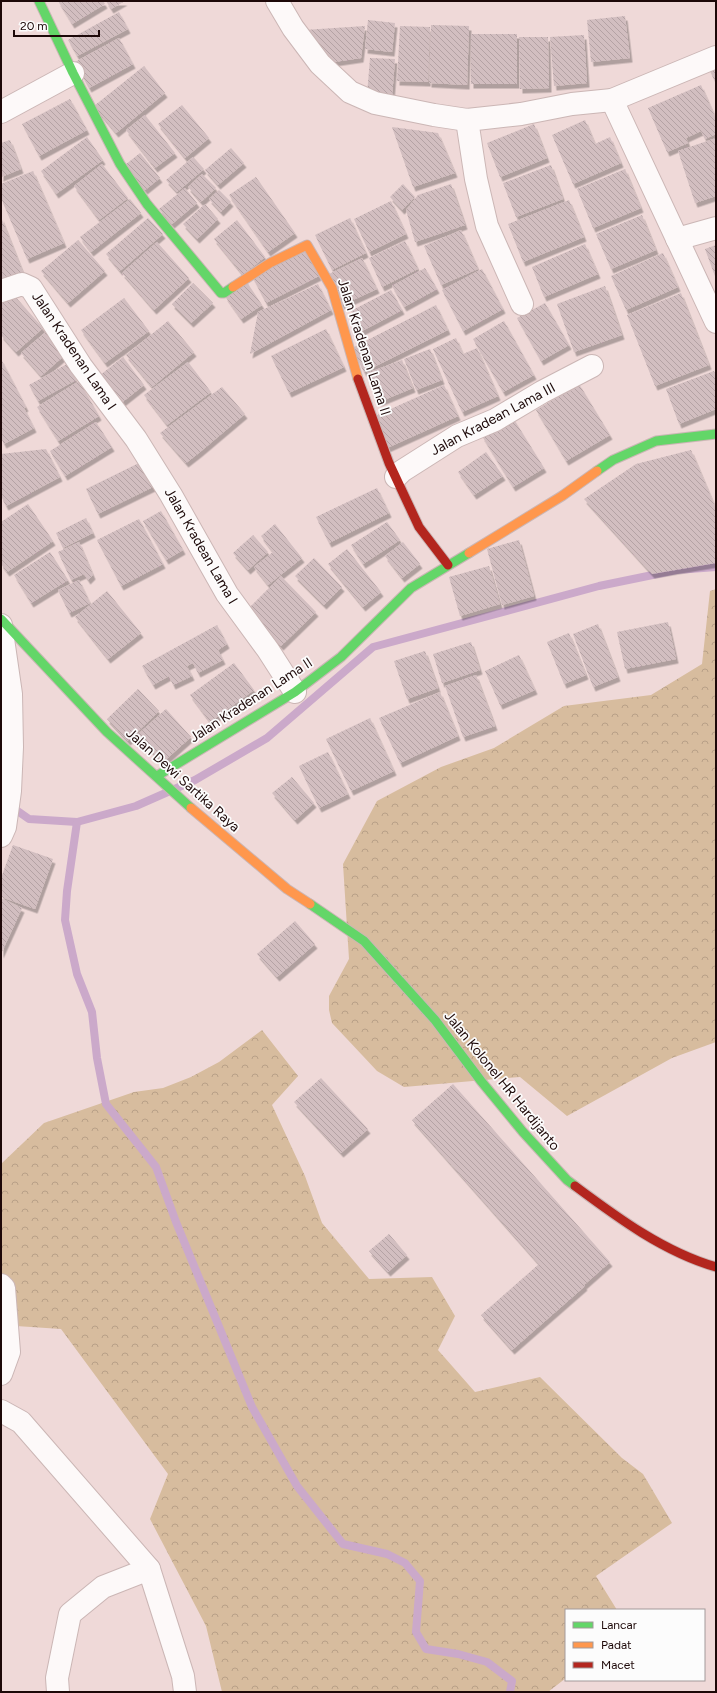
<svg xmlns="http://www.w3.org/2000/svg" width="717" height="1693" font-family="Figtree,sans-serif">
  <defs>
    <pattern id="forest-crowns" width="20" height="18" patternUnits="userSpaceOnUse"><rect width="20" height="18" fill="#d7bc9e"/><path d="M2 6a3 3 0 1 1 6 0M12 15a3 3 0 1 1 6 0" fill="none" stroke="#b8a087"/></pattern>
    <pattern id="building-back-hatch" width="6" height="6" patternUnits="userSpaceOnUse"><rect width="6" height="6" fill="#d2bec0"/><path d="M-1 5l2 2M0 0l6 6M5-1l2 2" fill="none" stroke="#b4a2a4"/></pattern>
    <filter id="shadow"><feDropShadow dx="2.5" dy="4.5" stdDeviation="0" flood-color="#0004"/></filter>
  </defs>
  <rect width="100%" height="100%" fill="#efd9d8"/>
  <g fill="url(#forest-crowns)">
    <path d="M716 589V1042L672 1058 567 1116 520 1077 404 1087 377 1071 332 1023 329 1010V996L349 959 343 864 377 801 441 767 494 748 564 706 651 695 702 664 710 591Z"/>
    <path d="M262 1030 298 1076 272 1105 305 1176 322 1223 369 1279 432 1277 455 1316 438 1350 475 1392 540 1377 622 1458 643 1474 672 1523 596 1576 617 1610H566V1678L548 1692H222L206 1626 150 1519 168 1474 61 1329 1 1325V1164L44 1123 134 1092 163 1088 191 1077 219 1062Z"/>
  </g>
  <g fill="none" stroke-linecap="round" stroke-linejoin="round">
    <g stroke="#cba9ca" stroke-width="8">
      <path d="M9 805 29 819 77 822 136 806 195 780 267 738 373 647 599 586 677 570 716 567"/>
      <path d="M77 822 67 891 65 920 77 974 92 1012 97 1058 106 1104 156 1167 176 1222 252 1407 297 1486 343 1544 387 1554 405 1563 420 1581 416 1632 426 1649 458 1654 487 1662 512 1681 510 1692"/>
    </g>
  </g>
  <g fill="url(#building-back-hatch)" filter="url(#shadow)">
    <path d="M58 1H103L105 4 72 24Z"/>
    <path d="M106 1H125L111 9Z"/>
    <path d="M119 12 128 29 77 56 68 40Z"/>
    <path d="M625 16 630 58 591 62 587 20Z"/>
    <path d="M368 20 395 23 392 52 365 49Z"/>
    <path d="M431 25 469 26 467 85 429 83Z"/>
    <path d="M365 26 361 58 327 63 304 30Z"/>
    <path d="M400 26 430 27 428 82 397 81Z"/>
    <rect x="471" y="34" width="46" height="50"/>
    <path d="M584 35 587 83 554 86 550 37Z"/>
    <path d="M519 37H548L549 88 520 89Z"/>
    <path d="M119 38 133 64 89 88 75 62Z"/>
    <path d="M370 58 395 59 392 97 367 95Z"/>
    <path d="M716 58V84L706 62Z"/>
    <path d="M144 66 165 93 116 133 94 106Z"/>
    <path d="M701 85 716 119V134L705 139 701 131 686 138 688 143 667 152 648 108Z"/>
    <path d="M70 99 87 130 39 156 22 124Z"/>
    <path d="M182 105 209 138 185 158 158 124Z"/>
    <path d="M145 115 175 153 155 168 126 130Z"/>
    <path d="M585 120 595 144 610 137 621 163 573 184 552 135Z"/>
    <path d="M534 124 547 158 500 177 487 143Z"/>
    <path d="M392 127 438 133 455 173 413 187Z"/>
    <path d="M87 137 103 160 56 194 41 171Z"/>
    <path d="M716 138V196L695 203 678 151Z"/>
    <path d="M10 140 21 169 1 177V143Z"/>
    <path d="M231 148 244 163 218 185 205 170Z"/>
    <path d="M140 153 160 178 145 190 125 165Z"/>
    <path d="M193 157 204 169 177 192 166 180Z"/>
    <path d="M102 164 128 198 99 220 74 186Z"/>
    <path d="M551 165 563 199 516 217 503 183Z"/>
    <path d="M625 169 641 208 593 228 577 189Z"/>
    <path d="M33 171 64 243 27 259 1 198V184Z"/>
    <path d="M202 174 216 188 201 202 188 187Z"/>
    <path d="M256 177 295 233 268 252 229 195Z"/>
    <path d="M403 184 415 197 402 210 390 197Z"/>
    <path d="M451 184 465 225 415 242 406 210 418 195Z"/>
    <path d="M185 188 197 203 172 224 159 209Z"/>
    <path d="M219 190 231 202 221 212 209 199Z"/>
    <path d="M130 199 141 213 91 252 80 237Z"/>
    <path d="M569 200 584 237 523 262 508 224Z"/>
    <path d="M391 201 406 234 369 252 354 219Z"/>
    <path d="M205 204 218 219 197 239 183 224Z"/>
    <path d="M642 215 656 250 611 269 596 234Z"/>
    <path d="M1 217 24 275 1 284Z"/>
    <path d="M148 218 163 234 120 271 106 254Z"/>
    <path d="M350 218 366 253 332 270 315 235Z"/>
    <path d="M237 220 265 257 243 275 214 239Z"/>
    <path d="M461 230 478 269 441 285 424 246Z"/>
    <path d="M78 240 105 271 68 303 41 271Z"/>
    <path d="M405 241 418 269 382 287 369 258Z"/>
    <path d="M157 242 189 278 154 310 122 273Z"/>
    <path d="M585 244 598 274 544 297 532 267Z"/>
    <path d="M716 245V279L705 249Z"/>
    <path d="M304 248 319 276 266 303 252 276Z"/>
    <path d="M663 253 678 287 626 310 611 276Z"/>
    <path d="M362 258 377 289 342 305 327 275Z"/>
    <path d="M425 268 437 289 404 307 392 286Z"/>
    <path d="M482 269 503 309 463 331 442 290Z"/>
    <path d="M246 281 262 305 241 319 225 296Z"/>
    <path d="M193 283 213 303 191 323 172 304Z"/>
    <path d="M318 284 331 310 250 354 258 312Z"/>
    <path d="M605 286 622 335 574 352 557 304Z"/>
    <path d="M391 290 402 310 362 331 351 311Z"/>
    <path d="M12 293 43 328 16 352 1 335V303Z"/>
    <path d="M681 293 709 365 655 386 627 315Z"/>
    <path d="M124 298 149 331 105 363 81 330Z"/>
    <path d="M545 303 569 345 541 361 517 318Z"/>
    <path d="M436 305 448 330 364 372 352 348Z"/>
    <path d="M168 321 194 352 152 387 126 355Z"/>
    <path d="M504 321 534 375 503 392 473 339Z"/>
    <path d="M326 329 344 367 289 393 271 356Z"/>
    <path d="M46 332 65 355 41 376 21 353Z"/>
    <path d="M456 338 463 354 477 348 498 396 462 412 433 349Z"/>
    <path d="M430 349 442 380 416 390 404 359Z"/>
    <path d="M123 357 144 385 120 404 99 376Z"/>
    <path d="M1 359 26 407 24 408 34 428 4 444 1 438Z"/>
    <path d="M402 360 413 388 379 402 367 373Z"/>
    <path d="M188 362 211 392 167 425 144 395Z"/>
    <path d="M67 364 76 380 38 401 29 385Z"/>
    <path d="M714 371 716 376V409L679 424 666 389Z"/>
    <path d="M79 381 99 416 58 441 37 407Z"/>
    <path d="M579 384 610 435 566 461 536 410Z"/>
    <path d="M444 385 458 416 387 448 373 417Z"/>
    <path d="M222 387 245 414 200 452 186 463 160 433Z"/>
    <path d="M513 418 544 468 513 487 482 436Z"/>
    <path d="M96 422 112 447 65 476 50 451Z"/>
    <path d="M46 449 60 477 6 506 1 496V454Z"/>
    <path d="M691 450 716 509V563L652 574 584 499 636 464Z"/>
    <path d="M486 452 503 476 474 495 458 472Z"/>
    <path d="M143 461 155 486 98 514 86 489Z"/>
    <path d="M377 488 389 513 329 543 316 517Z"/>
    <path d="M28 504 53 541 7 572 1 564V522Z"/>
    <path d="M161 511 183 550 166 560 143 521Z"/>
    <path d="M86 518 93 533 63 548 56 533Z"/>
    <path d="M139 519 163 564 121 586 97 540Z"/>
    <path d="M387 522 400 540 363 564 351 545Z"/>
    <path d="M275 524 302 558 268 585 254 567 273 552 261 536Z"/>
    <path d="M253 535 268 552 248 570 233 553Z"/>
    <path d="M519 540 534 596 502 605 487 549Z"/>
    <path d="M79 542 93 575 88 580 84 574 71 580 58 552Z"/>
    <path d="M403 542 420 564 402 578 385 556Z"/>
    <path d="M347 549 381 592 363 607 328 564Z"/>
    <path d="M50 552 68 580 31 603 14 575Z"/>
    <path d="M314 558 342 587 324 605 295 576Z"/>
    <path d="M489 566 500 604 460 616 449 577Z"/>
    <path d="M281 576 316 612 281 646 246 611Z"/>
    <path d="M79 580 90 603 69 613 58 590Z"/>
    <path d="M107 591 141 633 108 659 75 617Z"/>
    <path d="M668 622 676 659 625 669 617 632Z"/>
    <path d="M598 624 618 677 593 687 573 634Z"/>
    <path d="M217 625 227 644 218 650 223 660 198 673 193 663 187 666 192 676 173 685 169 676 153 685 142 666Z"/>
    <path d="M569 633 586 675 564 684 547 642Z"/>
    <path d="M471 642 480 670 442 683 433 654Z"/>
    <path d="M425 651 438 688 407 699 394 661Z"/>
    <path d="M519 655 535 690 500 705 485 671Z"/>
    <path d="M234 663 254 690 210 722 190 695Z"/>
    <path d="M476 675 495 726 463 737 445 686Z"/>
    <path d="M138 689 159 711 128 741 107 719Z"/>
    <path d="M440 692 458 736 400 763 379 718Z"/>
    <path d="M166 709 191 737 162 763 137 735Z"/>
    <path d="M370 718 394 771 351 791 326 739Z"/>
    <path d="M328 752 348 794 319 808 299 766Z"/>
    <path d="M292 777 314 803 295 820 272 793Z"/>
    <path d="M13 845 53 859 35 909 1 897V878Z"/>
    <path d="M1 898 22 908 1 954Z"/>
    <path d="M295 921 315 944 277 977 257 954Z"/>
    <path d="M321 1078 368 1129 341 1153 294 1102Z"/>
    <path d="M453 1084 610 1262 584 1285 585 1286 512 1350 481 1315 539 1264 412 1120Z"/>
    <path d="M389 1234 407 1255 388 1272 369 1251Z"/>
  </g>
  <g fill="none" stroke-linecap="round" stroke-linejoin="round">
    <defs>
      <g id="street">
        <path d="M277 1 293 28 320 64 350 92 375 103 434 115 467 120 521 114 572 104 612 100 716 57"/>
        <path d="M612 100 716 322"/>
        <path d="M1 112 73 73"/>
        <path d="M467 120 476 179 487 226 522 304"/>
        <path d="M677 239 716 228"/>
        <path d="M1 291 22 284 31 288 81 366 136 439 171 495 227 594 268 650 295 692"/>
        <path d="M396 477 402 471 457 436 495 420 542 392 592 366"/>
        <path d="M1 625 11 694 12 747 10 791 5 827 1 836"/>
        <path d="M1 1285 4 1288 9 1352 1 1374"/>
        <path d="M1 1411 21 1422 149 1569 183 1676 185 1692"/>
        <path d="M58 1692 57 1678 70 1614 103 1587 149 1569"/>
      </g>
      <g id="fast">
        <path d="M39 1 73 73 120 164 147 204 221 293H224L233 287"/>
        <path d="M597 471 613 460 656 441 716 434"/>
        <path d="M1 619 107 732 191 808"/>
        <path d="M157 776 295 692 341 657 411 588 469 553"/>
        <path d="M310 904 364 941 435 1020 481 1081 523 1132 567 1180 575 1186"/>
      </g>
      <g id="slow">
        <path d="M233 287 270 263 307 245 332 288 358 379"/>
        <path d="M469 553 562 496 597 471"/>
        <path d="M191 808 287 889 310 904"/>
      </g>
      <g id="jam">
        <path d="M358 379 389 463 419 527 448 565"/>
        <path d="M575 1186C618 1218 664 1252 716 1267"/>
      </g>
    </defs>
    <use href="#street" stroke="#cbb6b5" stroke-width="24"/>
    <use href="#fast" stroke="#cbb6b5" stroke-width="11"/>
    <use href="#slow" stroke="#cbb6b5" stroke-width="11"/>
    <use href="#jam" stroke="#cbb6b5" stroke-width="11"/>
    <use href="#street" stroke="#fdf9f9" stroke-width="22"/>
    <use href="#fast" stroke="#63d668" stroke-width="9"/>
    <use href="#slow" stroke="#ff974d" stroke-width="9"/>
    <use href="#jam" stroke="#b3261e" stroke-width="9"/>
  </g>
  <g text-anchor="middle" dominant-baseline="central" stroke-width="3.5" stroke-linejoin="round" paint-order="stroke">
    <g font-size="14" fill="#1d0808" stroke="#fcfcfc">
      <text transform="translate(364 347) rotate(72)">Jalan Kradenan Lama II</text>
      <text transform="translate(74 351) rotate(56)">Jalan Kradenan Lama I</text>
      <text transform="translate(493 419) rotate(-28)">Jalan Kradean Lama III</text>
      <text transform="translate(201 546) rotate(60)">Jalan Kradean Lama I</text>
      <text transform="translate(251 700) rotate(-33)">Jalan Kradenan Lama II</text>
      <text transform="translate(183 780) rotate(42)">Jalan Dewi Sartika Raya</text>
      <text transform="translate(502 1081) rotate(51)">Jalan Kolonel HR Hardijanto</text>
    </g>
  </g>
  <rect width="717" height="1693" fill="none" stroke="#1d0808" stroke-width="4"/>
  <rect x="565" y="1609" width="140" height="72" fill="#fcfcfc" stroke="#a39a9a"/>
  <rect x="573" y="1622" width="20" height="6" fill="#63d668" stroke="#a39a9a"/>
  <text x="601" y="1629" font-size="12" fill="#1d0808">Lancar</text>
  <rect x="573" y="1642" width="20" height="6" fill="#ff974d" stroke="#a39a9a"/>
  <text x="601" y="1649" font-size="12" fill="#1d0808">Padat</text>
  <rect x="573" y="1662" width="20" height="6" fill="#b3261e" stroke="#a39a9a"/>
  <text x="601" y="1669" font-size="12" fill="#1d0808">Macet</text>
  <path d="M14 30v6h85v-6" fill="none" stroke="#1d0808" stroke-width="2"/>
  <text x="20" y="30" font-size="12" fill="#1d0808" stroke="#fcfcfc" stroke-width="3" paint-order="stroke">20 m</text>
</svg>
